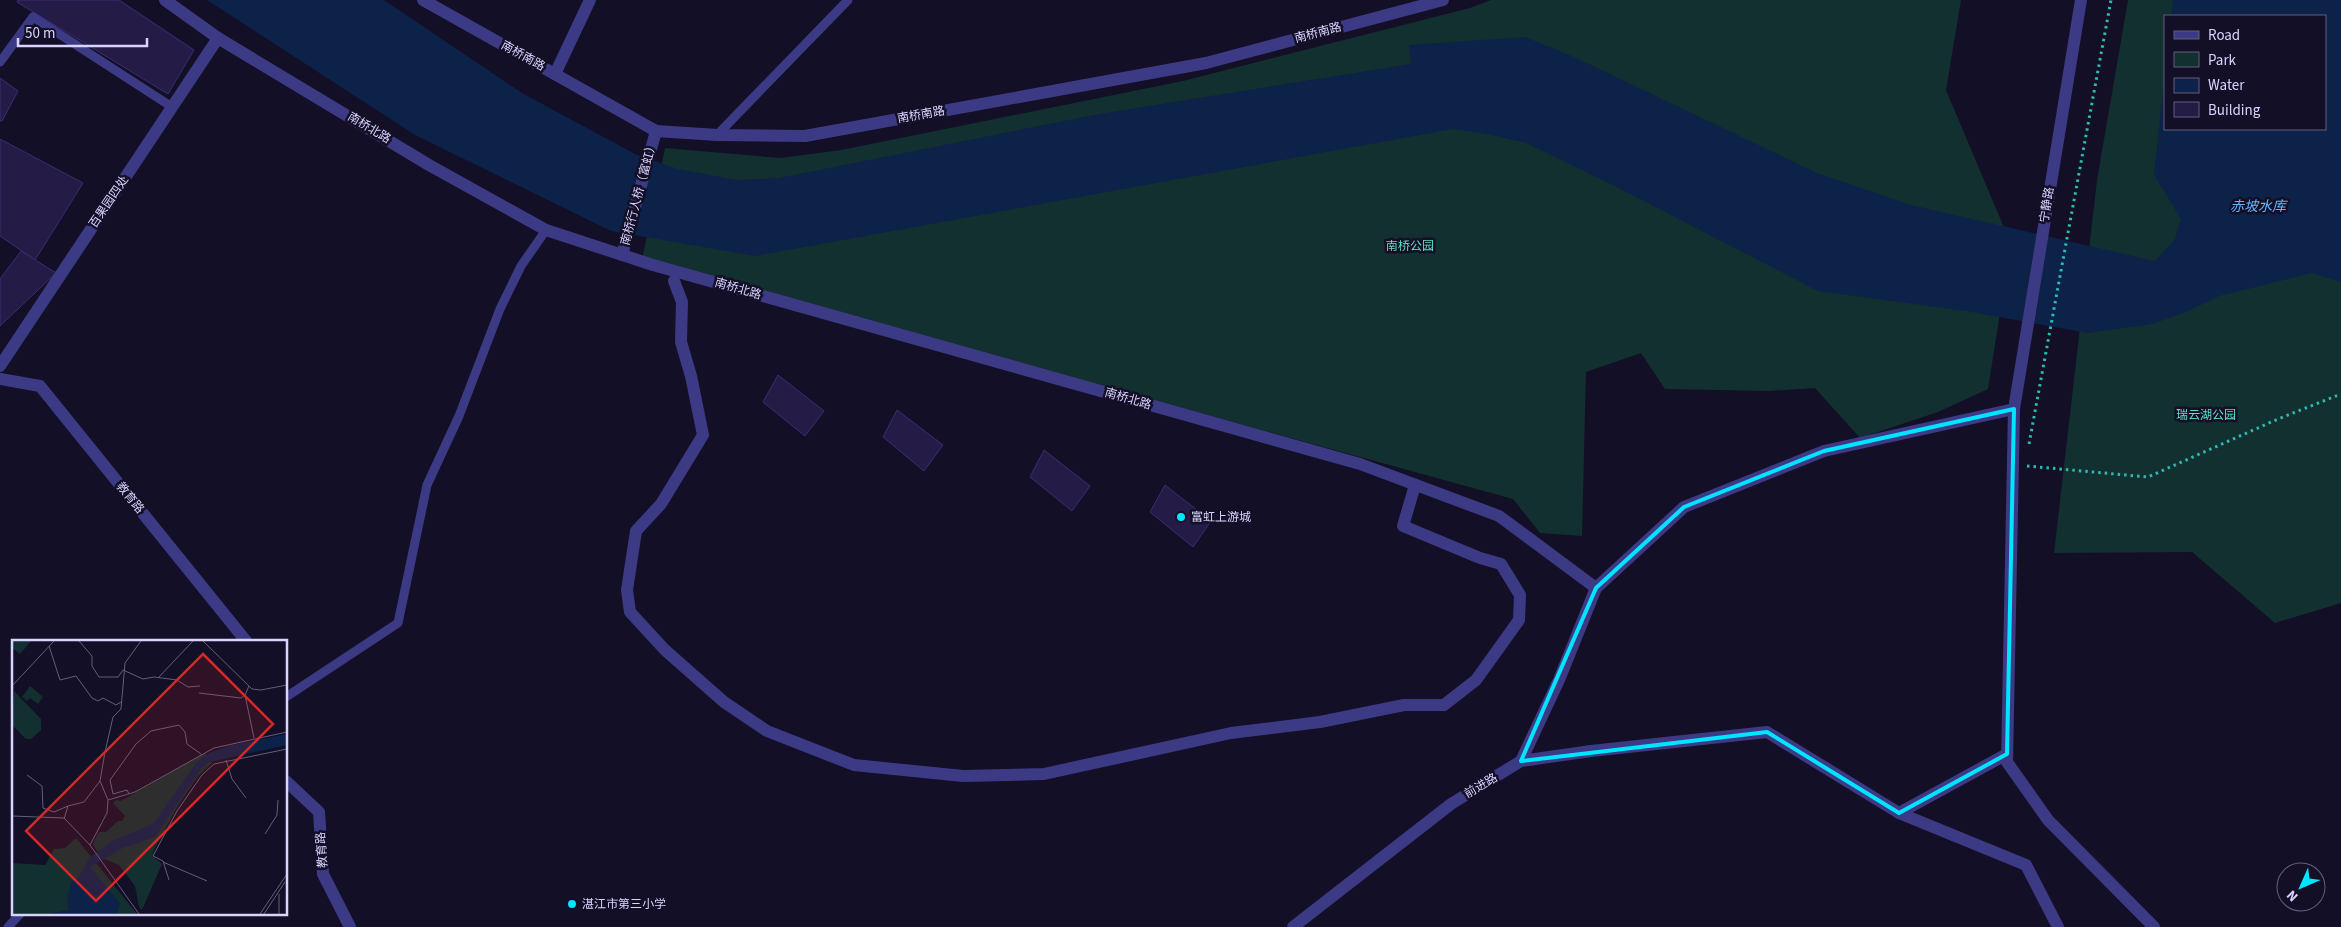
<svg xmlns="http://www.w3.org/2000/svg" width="2341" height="927" font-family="'Source Sans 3','Noto Sans SC',sans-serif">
  <rect width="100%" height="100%" fill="#130f26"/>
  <g fill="#12302f" fill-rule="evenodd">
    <path d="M1491 0H1961L1946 90 2011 244 1988 389 1938 412 1860 438 1815 388 1769 391 1665 389 1641 353 1586 372 1582 536 1540 533 1513 499 642 260 665 148 780 158 841 150 1183 81 1470 8Z"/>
    <path d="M2128 0H2341V603L2275 623 2192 552 2054 553 2097 180ZM2165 16H2325V129H2165Z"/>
  </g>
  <path fill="#0c2248" d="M207 0H384L522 93 637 155 678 169 737 180 779 178 1099 114 1411 64 1409 45 1525 37 1574 57 1817 173 1911 205 2155 261 2175 239 2181 219 2154 175 2165 74V129H2325V16H2171L2173 0H2341V282L2312 273 2219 296 2186 312 2152 324 2088 333 1966 311 1818 291 1613 185 1526 143 1487 134 1453 129 755 256 611 231 415 135Z"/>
  <g fill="#241b47" stroke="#3b2d73">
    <path d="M18 0H119L194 50 168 94 17 2Z"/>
    <path d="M0 78 18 91 2 121H0Z"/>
    <path d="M0 139 83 183 35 260 0 236Z"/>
    <path d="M21 251 56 273 0 326V279Z"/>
    <path d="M778 375 824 411 805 436 763 402Z"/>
    <path d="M897 410 943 445 924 471 883 437Z"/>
    <path d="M1044 450 1090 486 1072 511 1030 477Z"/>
    <path d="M1165 485 1211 521 1193 547 1150 512Z"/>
  </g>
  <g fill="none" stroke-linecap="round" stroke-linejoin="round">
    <g stroke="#2fb8b0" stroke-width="3" stroke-dasharray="2.5 4" stroke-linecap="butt">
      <path d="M2029 444 2111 0"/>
      <path d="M2027 466 2148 477 2278 419 2341 394"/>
    </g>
    <g stroke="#3d3a85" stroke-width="9">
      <path d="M0 62 33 17 172 107"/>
      <path d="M717 135 848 0"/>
      <path d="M286 697 398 623 427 485 459 416 500 309 521 266 546 230"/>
      <path d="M8 927 21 913"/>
    </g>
    <g stroke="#3d3a85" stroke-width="12">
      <path d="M423 0 656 131 717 135 805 136 1206 63 1443 0"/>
      <path d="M555 74 590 0"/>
      <path d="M622 255 656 131"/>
      <path d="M674 281 682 302 681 342 691 376 703 435 661 504 636 531 627 590 630 612 665 650 724 702 767 731 854 765 963 776 1044 774 1231 733 1320 722 1404 705H1444L1476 680 1519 620 1520 595 1501 564 1480 558 1403 526 1415 485"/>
      <path d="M0 366 218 38"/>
      <path d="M0 379 40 386 246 641"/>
      <path d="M2007 754 1899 813 2026 865 2058 927"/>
      <path d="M1521 761 1591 751 1767 732 1899 813"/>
      <path d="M286 781 319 812 323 874 350 927"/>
      <path d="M1293 927 1451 804 1521 761 1559 680 1596 588"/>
    </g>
    <g stroke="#3d3a85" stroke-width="12">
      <path d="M165 0 218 38 429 165 546 230 653 265 1360 464 1499 516 1596 588 1684 507 1824 451 2014 409 2007 762 2048 820 2154 927"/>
      <path d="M2014 409 2081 0"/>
    </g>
  </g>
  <path fill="none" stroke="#00e5ff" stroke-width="4" stroke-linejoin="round" d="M2014 409 2007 754 1899 813 1767 732 1521 761 1596 588 1684 507 1824 451Z"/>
  <g fill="#00e5ff" stroke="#130f26" stroke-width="2">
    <circle cx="1181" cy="517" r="5"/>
    <circle cx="572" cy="904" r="5"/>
  </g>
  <g text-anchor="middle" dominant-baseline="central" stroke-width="5" stroke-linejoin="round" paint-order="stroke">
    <g font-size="12" fill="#d9d4ff" stroke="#130f26">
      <text transform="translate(1318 33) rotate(-15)">南桥南路</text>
      <text transform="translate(523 56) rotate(29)">南桥南路</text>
      <text transform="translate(921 115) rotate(-10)">南桥南路</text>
      <text transform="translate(369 128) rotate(31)">南桥北路</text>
      <text transform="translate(639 193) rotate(-75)">南桥行人桥（富虹）</text>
      <text transform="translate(109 202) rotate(-56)">百果园四处</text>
      <text transform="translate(2047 205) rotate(-81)">宁静路</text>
      <text transform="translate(738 289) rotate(16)">南桥北路</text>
      <text transform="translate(1128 399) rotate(16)">南桥北路</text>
      <text transform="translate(130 498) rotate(51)">教育路</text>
      <text transform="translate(1481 786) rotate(-31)">前进路</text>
      <text transform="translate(322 850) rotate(-94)">教育路</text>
    </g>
    <g font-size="12" fill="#5fe0c0" stroke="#130f26">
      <text x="1410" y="246">南桥公园</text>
      <text x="2206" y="415">瑞云湖公园</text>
    </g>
    <g font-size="12" fill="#d9d4ff" stroke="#130f26" text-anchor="start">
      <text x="1191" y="517">富虹上游城</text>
      <text x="582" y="904">湛江市第三小学</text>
    </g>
    <g font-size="14" font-style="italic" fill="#62b6ff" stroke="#130f26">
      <text x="2258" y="207">赤坡水库</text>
    </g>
  </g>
  <g transform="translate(12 640)">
    <rect width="275" height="275" fill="#130f26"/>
    <path d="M0 1H19L8 14 0 8ZM18 46 31 57 26 64 18 58 15 61 10 57ZM2 51 29 79V90L19 99H14L0 85ZM193 113 200 123 186 136 165 167 142 210 140 216 150 224 130 270 127 267 123 246 107 225 90 218 81 205 83 199 87 192H94L106 181H110L113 176 101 163 104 160 109 161ZM64 198 125 274H0V223L33 225 42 209 53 208Z" fill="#12302f"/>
    <path d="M275 94V105L197 122 189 129 143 197 111 208 78 227 108 263 105 274H35L57 270 55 259 60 241 66 238 78 217 102 200 141 184 185 122 197 113 220 105Z" fill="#0c2248"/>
    <path fill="none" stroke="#625e7d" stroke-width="1" d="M67 1 80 16V26L87 37H106L111 30 131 39 142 37 165 40 176 47 188 46M191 1 240 49 249 50 275 45M37 6 48 40 64 36 80 58 86 61 91 58 104 65 109 62M146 38 181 1M0 46 42 1M237 46 233 55 242 98M187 53 229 58 233 55M214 120 220 139 234 158M15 135 30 146 31 168 42 172 56 166 52 179M117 154 115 150 101 154 98 140 124 104 139 91 167 85 173 92 175 104 189 114M96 160 88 141 93 112 101 77 109 69 113 23 129 1M56 166 72 162 88 141M0 176 52 178 78 205 95 173 96 160 123 152 202 108 275 92M253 194 265 175 266 160M78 205 127 274M151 222 195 241M157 240 151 221 141 216 165 171 190 135 202 124 275 109M267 254V274M248 274 275 234M252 274 273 242"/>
    <path fill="#d62828" fill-opacity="0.15" stroke="#d62828" stroke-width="2.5" d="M191 14 261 84 84 261 14 191Z"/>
    <rect width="275" height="275" fill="none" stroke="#d9d4ff" stroke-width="2.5"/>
  </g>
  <rect x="2164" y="15" width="162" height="115" fill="#130f26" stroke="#625e7d"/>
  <rect x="2174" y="31" width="25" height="8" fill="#3d3a85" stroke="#625e7d"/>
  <text x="2208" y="40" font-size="15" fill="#d9d4ff">Road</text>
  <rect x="2174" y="52" width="25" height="15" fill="#12302f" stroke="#625e7d"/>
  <text x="2208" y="65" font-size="15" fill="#d9d4ff">Park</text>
  <rect x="2174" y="78" width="25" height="15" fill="#0c2248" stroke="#625e7d"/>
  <text x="2208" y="90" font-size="15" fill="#d9d4ff">Water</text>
  <rect x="2174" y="102" width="25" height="15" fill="#241b47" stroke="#625e7d"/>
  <text x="2208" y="115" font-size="15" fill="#d9d4ff">Building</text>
  <g transform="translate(2301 887) rotate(225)"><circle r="24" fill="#130f26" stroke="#625e7d"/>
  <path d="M0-4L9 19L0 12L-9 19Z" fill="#00e5ff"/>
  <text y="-8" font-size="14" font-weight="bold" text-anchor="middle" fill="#d9d4ff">N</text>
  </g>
  <path d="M18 38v8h129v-8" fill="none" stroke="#d9d4ff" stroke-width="2.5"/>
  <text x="25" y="38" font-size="15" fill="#d9d4ff" stroke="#130f26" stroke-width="4" paint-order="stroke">50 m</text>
</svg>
